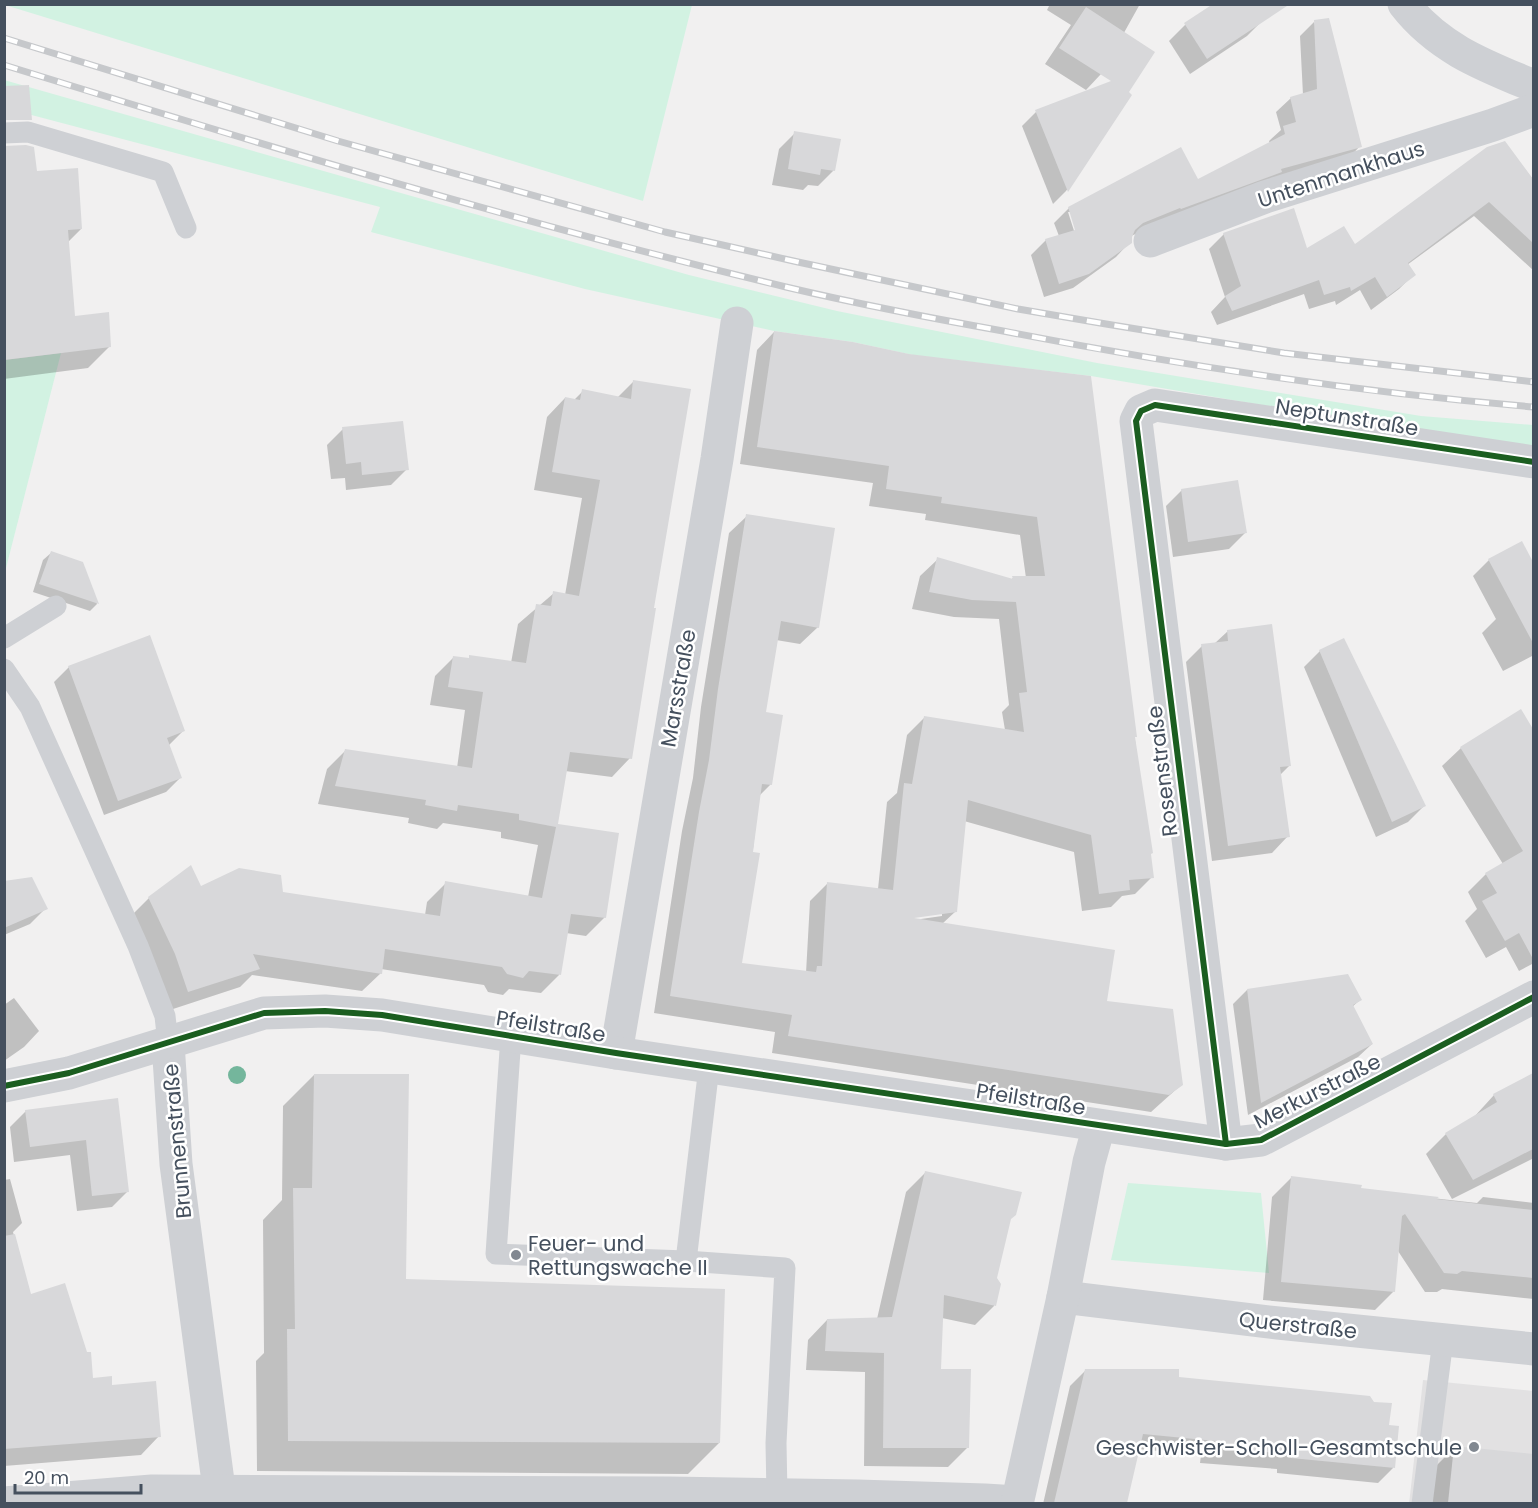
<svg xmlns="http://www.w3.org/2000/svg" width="1538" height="1508" font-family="Poppins,sans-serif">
  <rect width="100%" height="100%" fill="#f1f0f0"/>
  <path fill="#e2e1e2" d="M1423 1380 1533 1391V1503L1409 1504Z"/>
  <g fill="#d2f2e2">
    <path d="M5 5H692L643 201Z"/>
    <path d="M4 80 689 275 837 311 1097 363 1421 416 1533 425V451L1091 376 913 355 853 342 774 331 585 289 371 232 380 207 5 108Z"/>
    <path d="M61 353 5 572V360Z"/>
    <path d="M1128 1183 1261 1193 1269 1273 1111 1260Z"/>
  </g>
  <g fill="#0003" fill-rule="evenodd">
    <path d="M1050 4H1140L1101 74 1086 90 1045 64 1071 25 1047 10Z"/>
    <path d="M1263 20 1247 36 1190 74 1169 41 1185 25Z"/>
    <path d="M1314 22 1360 146 1346 161 1165 221 1131 236 1130 242 1116 257 1073 288 1044 297 1031 255 1046 240 1059 236 1054 223 1069 208 1197 181 1270 144 1269 141 1281 130 1276 112 1291 98 1303 95 1300 36ZM1068 212H1071L1079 237H1076Z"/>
    <path d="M1130 95 1066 191 1053 204 1022 126 1036 112Z"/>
    <path d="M795 133 834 170 818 186 808 185 803 190 772 185 779 149Z"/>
    <path d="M1504 142 1534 181V271L1474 216 1407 265 1414 274 1399 289 1371 310 1360 290 1336 305 1335 301 1309 309 1304 294 1217 325 1211 312 1225 297 1209 249 1224 234 1306 250 1355 246Z"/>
    <path d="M4 147 35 172 81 229 68 242 74 318 110 346 88 368 4 379Z"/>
    <path d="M774 332 909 356 1090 377 1152 877 1135 894 1122 896 1111 907 1082 911 1074 852 964 821 956 911 942 924 1105 1002 1181 1085 1151 1112 772 1053 775 1032 654 1013 682 831 693 778 701 707 729 533 747 516 818 627 800 644 776 640 765 713 771 784 759 796 740 964 806 973 810 901 828 883 878 889 887 802 897 793 907 735 924 718 1005 730 1002 712 1009 705 999 619 954 617 912 609 920 576 938 559 1011 580 1013 578H1026L1020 535 925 520 926 514 869 506 873 483 740 464 757 350ZM942 912V916L907 921V918Z"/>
    <path d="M634 381 652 609 630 758 612 777 565 771 556 826 605 917 586 936 566 933 559 975 541 993 509 989 503 995 488 992 484 985 381 969V973L362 991 252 975 240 987 170 1010 131 916 149 898 200 888 281 893 425 915 427 902 446 883 528 897 538 845 501 838V832L443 823 437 829 408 823 409 818 318 804 327 769 345 751 457 768 465 710 430 705 435 676 453 658 467 660 470 657 511 663 518 624 554 593 565 595 582 498 534 490 547 417 565 398 574 400 583 391 617 398Z"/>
    <path d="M343 429 407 469 391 485 346 490 345 478 331 479 327 445Z"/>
    <path d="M1182 490 1245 533 1229 549 1173 557 1166 506Z"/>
    <path d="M1521 543 1534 565V655L1503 671 1482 633 1496 619 1473 576 1489 560Z"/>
    <path d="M51 553 82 563 97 604 90 611 33 592 43 560Z"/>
    <path d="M1228 631 1290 765 1279 776 1288 836 1272 853 1212 861 1186 662 1202 646 1214 644Z"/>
    <path d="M1320 651 1424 806 1408 822 1376 837 1304 667Z"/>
    <path d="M69 667 183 731 168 746 180 778 166 792 104 815 54 682Z"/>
    <path d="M1521 711 1534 732V963L1519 971 1506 947 1486 958 1465 921 1477 909 1468 892 1486 874 1503 864 1442 766 1461 748Z"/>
    <path d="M4 882 46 908 30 924 4 935Z"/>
    <path d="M1247 990 1360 1000 1352 1007 1372 1044 1358 1057 1248 1115 1233 1004Z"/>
    <path d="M14 998 39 1031 24 1047 4 1061V1005Z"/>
    <path d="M314 1075 404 1281 719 1443 688 1474 257 1471 256 1361 264 1353 263 1220 282 1200 283 1106Z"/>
    <path d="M1534 1075V1158L1452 1199 1426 1154 1446 1134 1474 1117 1494 1095Z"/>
    <path d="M117 1099 128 1191 112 1207 77 1211 70 1155 14 1162 10 1127 26 1111Z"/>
    <path d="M926 1172 1009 1221 996 1278 994 1306 975 1325 942 1318 940 1371 967 1448 948 1467 864 1466 865 1372 806 1370 808 1340 827 1320 877 1319 906 1192Z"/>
    <path d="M1291 1178 1360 1190 1477 1203 1483 1197 1534 1203V1299L1442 1289 1437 1292H1425L1398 1251 1394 1291 1375 1310 1263 1300 1272 1197Z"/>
    <path d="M10 1179 22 1223 13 1232 30 1296 92 1379 110 1386 159 1436 141 1455 4 1466V1180Z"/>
    <path d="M1086 1370 1177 1379 1388 1426 1393 1468 1378 1483 1277 1473V1469L1200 1463 1201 1455 1138 1449 1126 1504H1043L1070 1386Z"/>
    <path d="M1454 1448 1534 1456V1504H1427L1430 1472Z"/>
  </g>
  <g fill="#d8d8da">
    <path d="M1213 4H1290L1207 59 1184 23Z"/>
    <path d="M1086 7 1155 52 1129 92 1132 95 1068 192 1035 110 1111 81 1059 48Z"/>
    <path d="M1329 18 1362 147 1281 169 1282 172 1181 209 1180 208 1143 223 1135 230 1132 237V243L1089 274 1059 284 1045 239 1075 230 1068 207 1181 147 1198 179 1285 134 1283 126 1296 122 1290 97 1317 89 1314 20Z"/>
    <path d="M29 85 32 120H4V86Z"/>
    <path d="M794 131 841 139 835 171 821 169 820 175 788 169Z"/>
    <path d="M1505 141 1533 179V243L1489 202 1408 263 1416 275 1387 297 1375 277 1351 291 1350 287 1324 295 1319 280 1232 311 1225 296 1241 286 1223 233 1294 208 1307 248 1344 226 1355 244 1487 147Z"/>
    <path d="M26 145 34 147 37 171 78 168 82 229 68 230 75 316 109 312 111 347 4 360V146Z"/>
    <path d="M774 331 853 342 909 354 1091 376 1137 737H1135L1153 853 1151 854 1154 878 1129 880 1130 890 1099 894 1091 835 968 800 957 912 914 918 1115 950 1107 1001 1173 1009 1183 1085 1169 1095 788 1036 792 1015 670 996 699 812 709 760 718 689 746 514 835 528 819 628 781 621 766 712 783 715 772 785 762 784 753 852 760 853 742 963 816 972 817 966H822L827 882 893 890 904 783 912 784 924 716 1024 732 1019 693 1027 692 1016 602 972 600 929 592 937 557 1013 579 1012 576H1045L1037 517 941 503 942 497 886 489 889 466 757 447Z"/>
    <path d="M633 380 691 389 654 608H656L632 759 570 752 558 824 619 833 606 918 571 914 561 975 529 971 523 978 507 974 502 967 385 949 382 974 253 954 260 969 188 992 175 954 148 897 191 865 201 886 239 868 281 875 283 892 440 916 445 881 542 898 556 827 519 820V814L458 805 457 811 425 805 426 800 335 786 345 749 472 768 483 692 448 687 453 656 469 658V655L526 663 536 604 551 606 553 591 579 596 600 480 552 472 565 397 580 400 582 389 631 399Z"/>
    <path d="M403 421 409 470 362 475 361 462 346 464 342 427Z"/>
    <path d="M1238 480 1247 533 1188 542 1181 489Z"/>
    <path d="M1522 541 1533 562V643L1488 559Z"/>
    <path d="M51 551 83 562 99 604 39 584Z"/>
    <path d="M1272 624 1291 766 1280 767 1290 837 1228 846 1201 644 1228 641 1227 630Z"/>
    <path d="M150 635 185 731 167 738 182 778 118 801 68 666Z"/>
    <path d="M1344 638 1426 806 1392 822 1319 650Z"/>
    <path d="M1521 709 1533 729V959L1519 933 1505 941 1482 901 1497 893 1485 873 1523 851 1460 747Z"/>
    <path d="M32 877 48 909 4 928V881Z"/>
    <path d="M1348 974 1362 1000 1353 1005 1373 1044 1261 1103 1247 989Z"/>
    <path d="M1533 1073V1149L1473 1180 1445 1133 1497 1102 1493 1094Z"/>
    <path d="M314 1074H409L406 1279 725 1289 720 1443 288 1441 287 1329H295L293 1188H312Z"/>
    <path d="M118 1098 129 1192 92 1196 86 1140 30 1147 25 1110Z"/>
    <path d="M925 1171 1022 1192 1016 1215 1011 1219 997 1278 1001 1284 996 1306 944 1295 941 1369H971L969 1448H883L884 1353 825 1351 827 1319 892 1317Z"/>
    <path d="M1291 1176 1362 1185 1361 1188 1439 1197 1436 1199 1533 1210V1278L1462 1271 1457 1274 1444 1273 1405 1214 1402 1216 1395 1292 1281 1282Z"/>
    <path d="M15 1234 31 1294 65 1283 87 1352H91L93 1378 112 1376V1385L156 1381 161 1437 4 1449V1236Z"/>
    <path d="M1085 1369H1179V1377L1370 1396 1374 1402 1392 1403 1389 1425 1399 1426 1395 1468 1291 1458V1454L1214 1448 1215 1441 1143 1434 1127 1503H1054Z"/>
    <path d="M1454 1446 1533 1454V1503H1448Z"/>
  </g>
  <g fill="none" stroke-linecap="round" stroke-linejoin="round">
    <g stroke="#ced0d4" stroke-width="21">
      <path d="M4 133 28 132 163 172 186 228"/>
      <path d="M4 638 56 606"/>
      <path d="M4 669 30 707 138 946 165 1016 168 1043"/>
      <path d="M511 1036 496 1254 686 1261 785 1268 776 1443 777 1495"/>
      <path d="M686 1261 709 1067"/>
      <path d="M1422 1504 1443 1340"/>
    </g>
    <g stroke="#ced0d4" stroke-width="33">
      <path d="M1404 4C1438 48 1483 65 1534 86"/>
      <path d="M1150 241 1265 197 1493 125 1534 110"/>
      <path d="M168 1043 176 1164 221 1504"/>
      <path d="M616 1053 717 459 737 323"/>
      <path d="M4 1086 69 1073 264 1013 325 1011 382 1015 616 1053 1226 1144 1261 1140 1534 997"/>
      <path d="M1226 1144 1136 421 1141 411 1155 405 1534 462"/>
      <path d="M1063 1297 1278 1323 1534 1349"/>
      <path d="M4 1503 152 1491 669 1493 858 1496 985 1500 1017 1502"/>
      <path d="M1017 1504 1063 1297 1089 1162 1099 1126"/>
    </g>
    <defs>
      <g id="rail">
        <path d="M4 38 338 141 665 232 798 262 1018 309 1106 324 1284 353 1534 382"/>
        <path d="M4 65C263 145 523 224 786 287 858 304 930 318 1003 331 1178 365 1355 392 1534 407"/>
      </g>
    </defs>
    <use href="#rail" stroke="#c6c8cb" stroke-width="7"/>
    <use href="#rail" stroke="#fff" stroke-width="4.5" stroke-dasharray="14" stroke-linecap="butt"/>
    <defs>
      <g id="cycleway">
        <path d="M4 1086 69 1073 264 1013 325 1011 382 1015 616 1053 1226 1144 1261 1140 1534 997"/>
        <path d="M1226 1144 1136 421 1141 411 1155 405 1534 462"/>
      </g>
    </defs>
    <use href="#cycleway" stroke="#fff" stroke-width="10"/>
    <use href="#cycleway" stroke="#1b5e20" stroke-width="6"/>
  </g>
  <circle fill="#74b69c" cx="237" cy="1075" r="9"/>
  <g fill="#818891" stroke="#fff" stroke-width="2">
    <circle cx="516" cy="1255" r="6"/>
    <circle cx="1474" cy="1447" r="6"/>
  </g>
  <g text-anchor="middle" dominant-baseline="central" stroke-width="5" stroke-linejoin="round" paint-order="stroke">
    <g font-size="21" fill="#45505e" stroke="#fff">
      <text transform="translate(1341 174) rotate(-18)">Untenmankhaus</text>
      <text transform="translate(1347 417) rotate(9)">Neptunstraße</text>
      <text transform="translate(678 688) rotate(-80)">Marsstraße</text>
      <text transform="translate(1162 771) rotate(-97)">Rosenstraße</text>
      <text transform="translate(551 1026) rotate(9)">Pfeilstraße</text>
      <text transform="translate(1317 1091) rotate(-27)">Merkurstraße</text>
      <text transform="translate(1031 1099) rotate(9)">Pfeilstraße</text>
      <text transform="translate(177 1141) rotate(-95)">Brunnenstraße</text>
      <text transform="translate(1298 1325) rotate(6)">Querstraße</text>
    </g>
    <g font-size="21" fill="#45505e" stroke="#fff" text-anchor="start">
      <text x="528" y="1243">Feuer- und<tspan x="528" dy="24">Rettungswache II</tspan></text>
      <text x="1462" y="1447" text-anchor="end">Geschwister-Scholl-Gesamtschule</text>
    </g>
  </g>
  <rect width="1538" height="1508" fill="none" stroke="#45505e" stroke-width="12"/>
  <path d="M15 1484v9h126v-9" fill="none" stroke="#45505e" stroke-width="3"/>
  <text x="24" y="1484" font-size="18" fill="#45505e" stroke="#ffffff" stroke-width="4.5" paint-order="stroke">20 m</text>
</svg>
